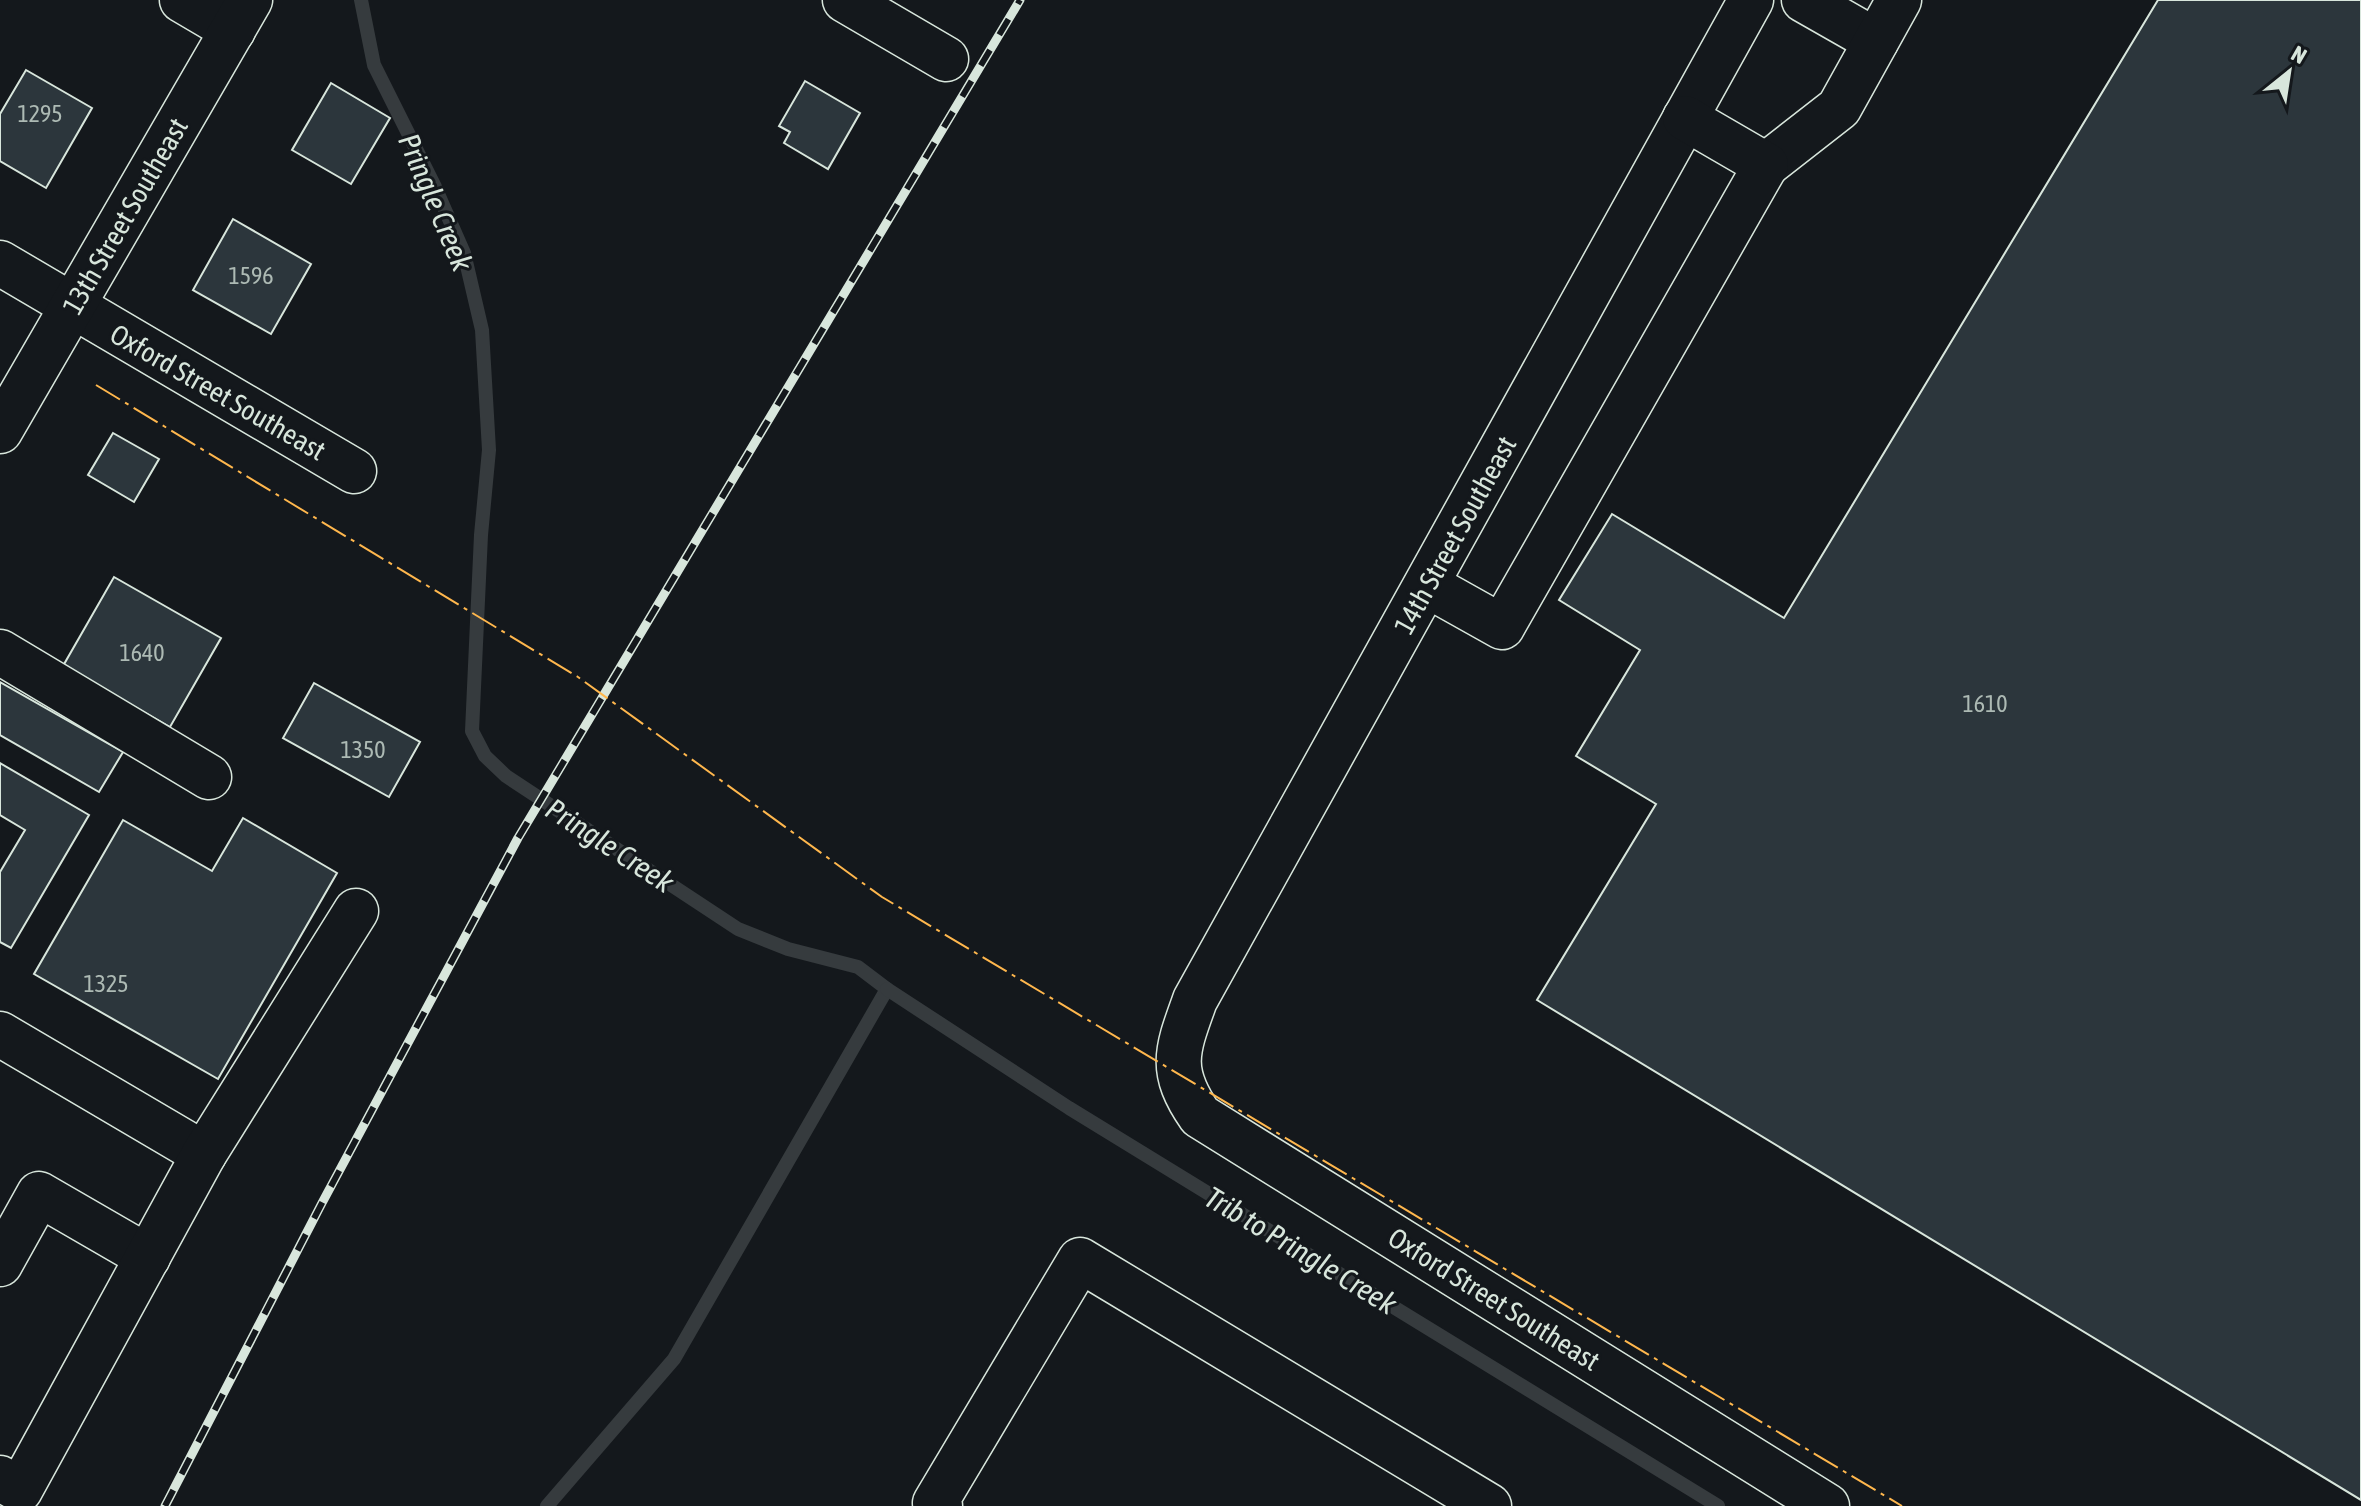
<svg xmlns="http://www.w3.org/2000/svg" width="2361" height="1506" font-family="'Asap Condensed',sans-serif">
  <rect width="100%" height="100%" fill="#14181c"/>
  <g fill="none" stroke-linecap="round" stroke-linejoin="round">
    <g stroke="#363b3e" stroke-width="14">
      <path d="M361 0 374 65 435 187 464 253 482 330 489 450 481 535 472 731 485 756 506 776 738 929 788 949 858 967 887 989 674 1359 547 1506"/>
      <path d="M887 989 1069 1108 1718 1506"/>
    </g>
  </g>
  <g fill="#2c363c" stroke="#d8e6dc" stroke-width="2">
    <path d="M2158 0H2361V1500L1537 1000 1656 804 1576 756 1640 650 1559 600 1612 514 1784 618Z"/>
    <path d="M26 70 92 108 46 188 0 161V114Z"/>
    <path d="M805 81 860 113 828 169 784 143 790 132 779 126Z"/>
    <path d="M331 83 390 118 351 184 292 150Z"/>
    <path d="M233 219 311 264 271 334 193 290Z"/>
    <path d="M113 433 159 459 134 502 88 475Z"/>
    <path d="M114 577 221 638 170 727 63 666Z"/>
    <path d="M0 682 123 752 99 792 0 735Z"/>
    <path d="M314 683 420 742 389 797 283 738Z"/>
    <path d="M0 763 89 815 11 948 0 942V872L25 830 0 815Z"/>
    <path d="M243 818 337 873 218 1079 34 974 123 820 212 871Z"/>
  </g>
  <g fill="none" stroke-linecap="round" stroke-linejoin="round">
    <defs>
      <g id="minor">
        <path d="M182 0 233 30"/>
        <path d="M845 0 946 59"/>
        <path d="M1751 0 1195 1000C1177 1050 1168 1070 1200 1116L1827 1506"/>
        <path d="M1804 0 1876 41"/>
        <path d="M1766 165 1839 108 1899 0"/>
        <path d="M0 263 354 471"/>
        <path d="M1427 585 1502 627 1766 165 1685 118"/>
        <path d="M0 652 209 777"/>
        <path d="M0 1034 204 1154"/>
        <path d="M0 1264 39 1194 148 1257"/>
        <path d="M0 1478 20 1490 204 1154 356 911"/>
        <path d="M940 1506 935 1503 1080 1260 1489 1506"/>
      </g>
      <path id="major" d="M0 431 250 0"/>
    </defs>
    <use href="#minor" stroke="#d8e6dc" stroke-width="47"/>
    <use href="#major" stroke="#d8e6dc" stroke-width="47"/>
    <use href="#minor" stroke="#14181c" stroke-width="44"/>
    <use href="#major" stroke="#14181c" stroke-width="44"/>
    <defs>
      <path id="rail" d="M165 1506 322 1203 518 838 1020 0"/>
    </defs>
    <use href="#rail" stroke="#d8e6dc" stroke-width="9"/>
    <use href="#rail" stroke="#14181c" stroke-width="6" stroke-dasharray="18" stroke-linecap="butt"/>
    <path stroke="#ffb74d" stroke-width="2" stroke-dasharray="28 6 4 6" stroke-linecap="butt" d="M96 385 578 677 882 897 1902 1506"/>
  </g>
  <g text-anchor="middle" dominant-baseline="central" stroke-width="6" stroke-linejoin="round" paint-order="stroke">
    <g font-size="24" fill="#adbab4">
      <text x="40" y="113">1295</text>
      <text x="251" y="275">1596</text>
      <text x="142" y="652">1640</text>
      <text x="1985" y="703">1610</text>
      <text x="363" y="749">1350</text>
      <text x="106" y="983">1325</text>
    </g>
    <g font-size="28" fill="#d8e6dc" stroke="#14181c">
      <text transform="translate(125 216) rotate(-60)">13th Street Southeast</text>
      <text transform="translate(218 392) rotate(30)">Oxford Street Southeast</text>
      <text transform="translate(1455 535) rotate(-61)">14th Street Southeast</text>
      <text transform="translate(1494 1299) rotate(32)">Oxford Street Southeast</text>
    </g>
    <g font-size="30" font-style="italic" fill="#d8e6dc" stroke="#14181c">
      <text transform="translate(436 202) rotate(67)">Pringle Creek</text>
      <text transform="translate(610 845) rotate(33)">Pringle Creek</text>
      <text transform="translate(1301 1250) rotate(31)">Trib to Pringle Creek</text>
    </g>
  </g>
  <g transform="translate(2289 72) rotate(30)" stroke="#14181c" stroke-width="6" paint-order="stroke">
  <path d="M0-6L14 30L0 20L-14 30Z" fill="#d8e6dc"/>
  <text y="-12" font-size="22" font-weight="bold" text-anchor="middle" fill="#d8e6dc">N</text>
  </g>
</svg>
